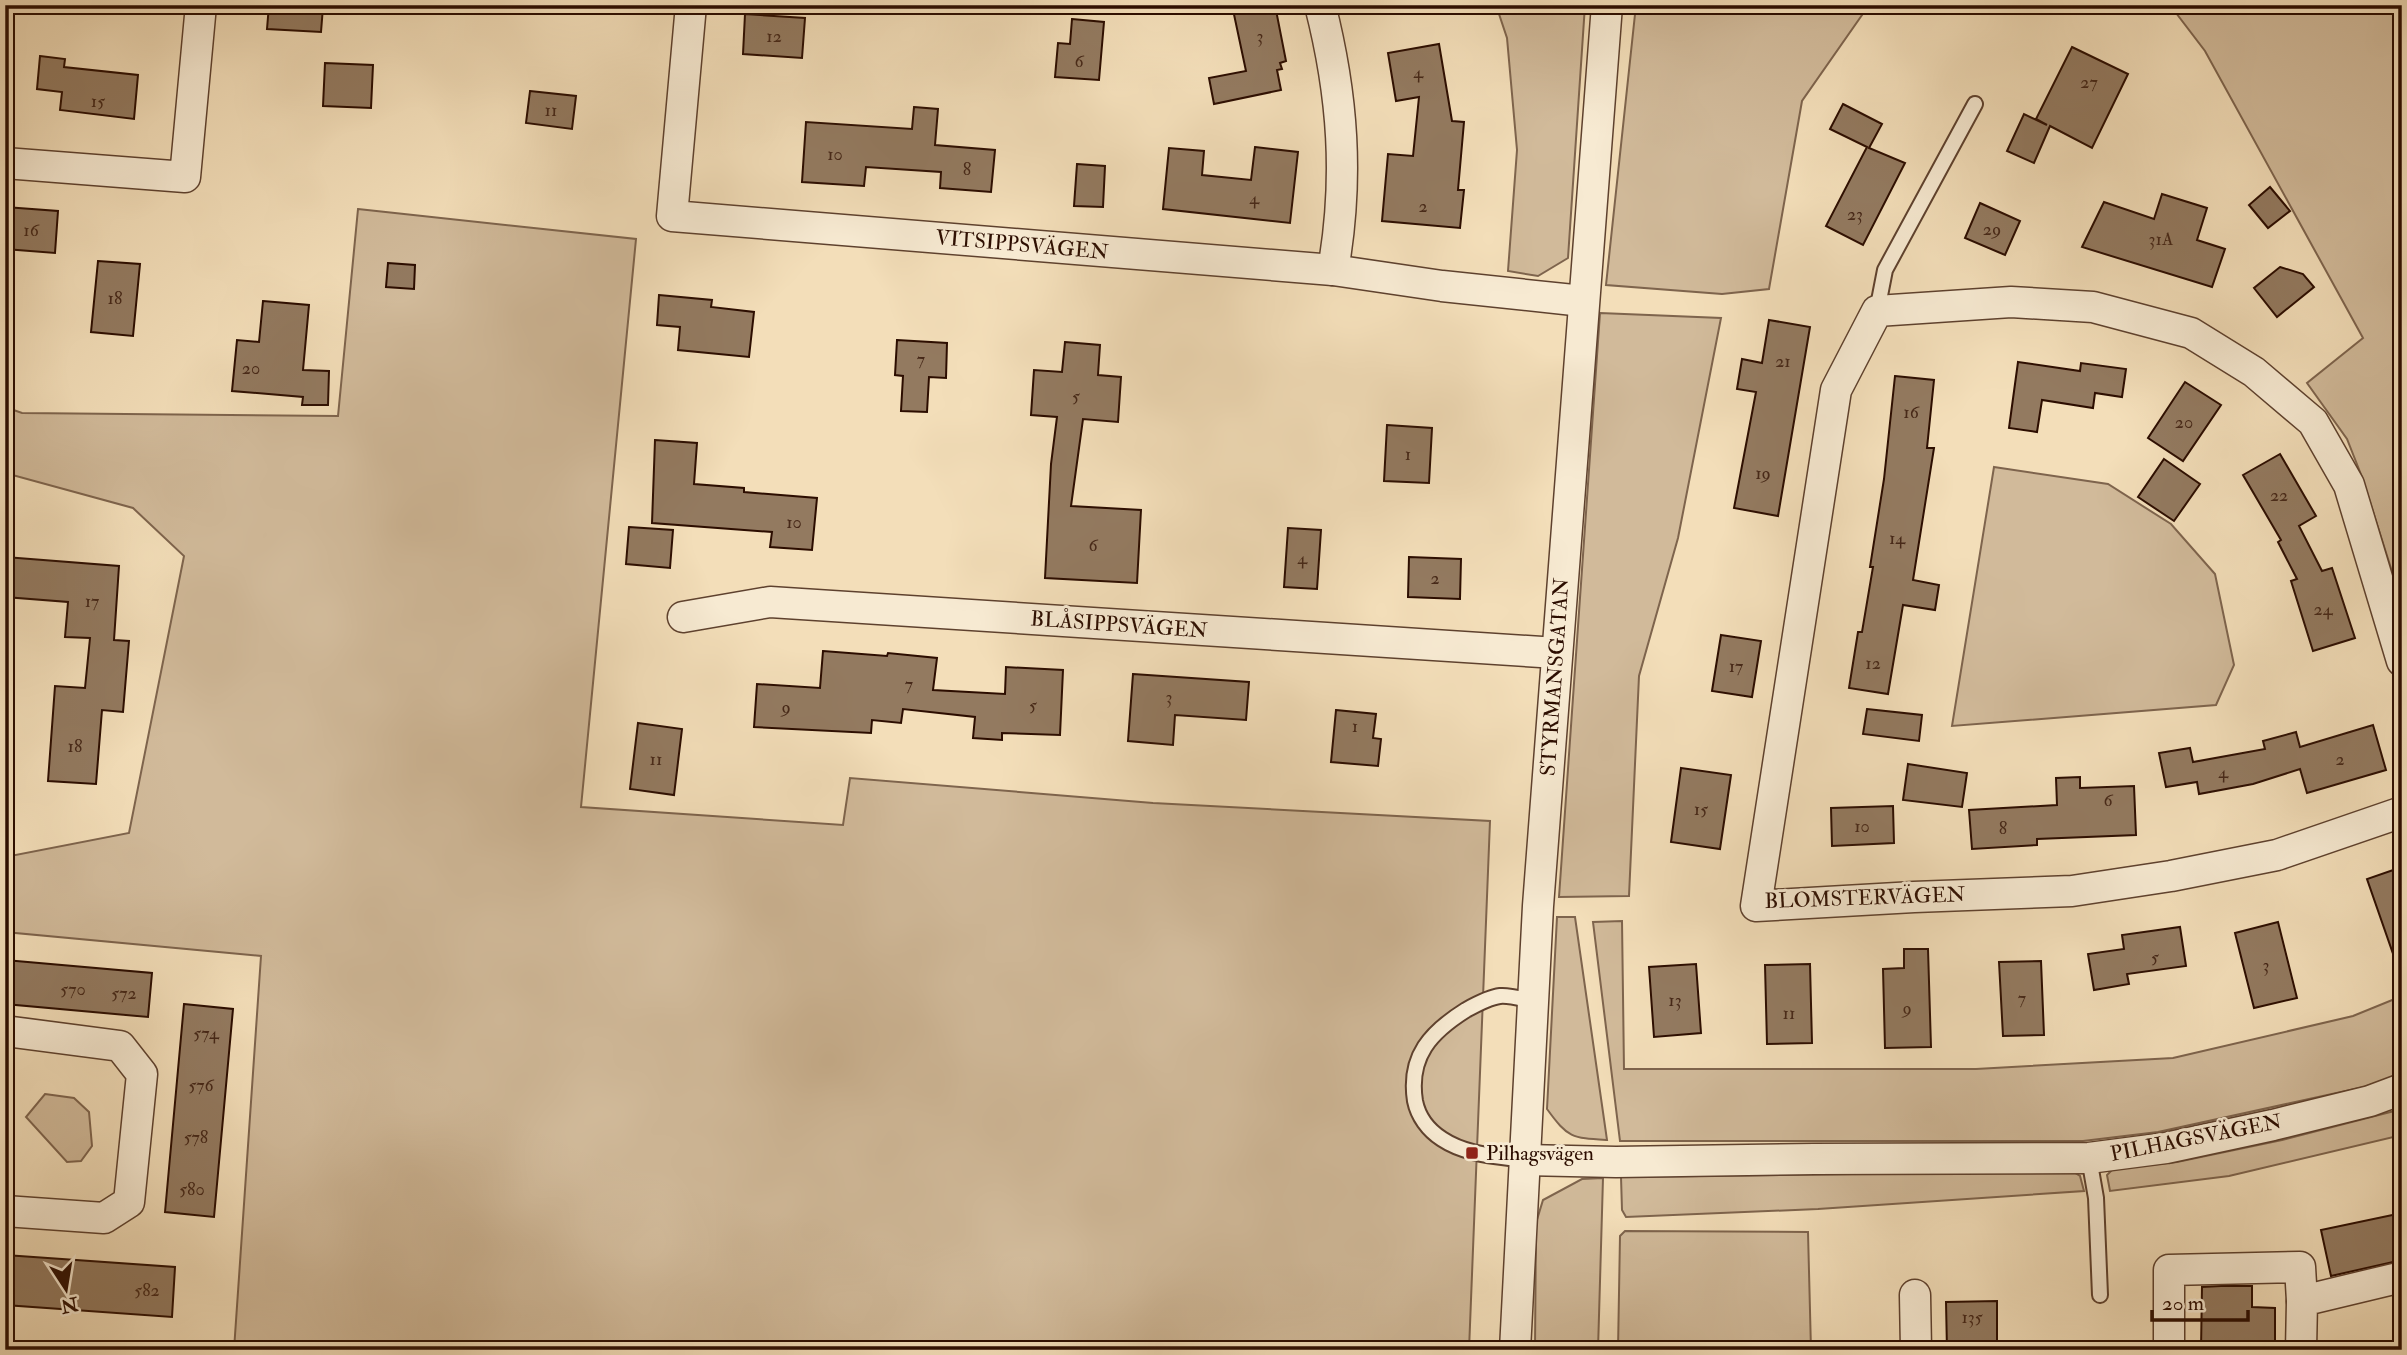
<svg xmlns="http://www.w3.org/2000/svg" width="2407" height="1355" font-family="'IM FELL Double Pica',serif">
  <rect width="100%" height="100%" fill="#f3deb9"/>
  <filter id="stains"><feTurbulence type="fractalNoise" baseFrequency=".00286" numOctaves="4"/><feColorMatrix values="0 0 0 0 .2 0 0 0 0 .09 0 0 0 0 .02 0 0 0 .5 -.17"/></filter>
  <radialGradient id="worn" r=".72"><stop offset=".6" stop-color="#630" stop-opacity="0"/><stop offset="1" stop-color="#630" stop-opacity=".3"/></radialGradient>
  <g fill="#d1ba9a" stroke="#7e644d" stroke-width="2">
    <path d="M1496 5H1585L1568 258 1538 276 1508 271 1517 150 1507 38Z"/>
    <path d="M1636 5H1869L1802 101 1769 289 1722 294 1606 285Z"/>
    <path d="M2170 5H2402V603L2362 477 2347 439 2307 383 2363 338 2205 51Z"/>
    <path d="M358 209 636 239 581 807 843 825 850 778 1153 803 1490 821 1469 1350H234L261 956 5 932V857L129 833 184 556 133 508 5 473V407L22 413 338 416Z"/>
    <path d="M1600 313 1721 318 1678 538 1639 676 1629 896 1559 897Z"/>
    <path d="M1994 467 2108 484 2171 524 2215 574 2234 665 2216 705 1952 726Z"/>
    <path d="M1557 917H1575L1607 1140C1572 1138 1568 1138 1547 1109Z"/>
    <path d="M1622 921 1624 1069H1976L2173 1058 2353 1016 2402 996V1074L2364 1087 2158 1132 2083 1141H1620L1593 922Z"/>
    <path d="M45 1094 74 1098 89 1112 92 1146 81 1161 67 1162 26 1117Z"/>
    <path d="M2402 1109V1135L2229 1176 2110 1191 2107 1175 2113 1169 2177 1162 2282 1140Z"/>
    <path d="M2072 1171 2080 1176 2084 1191 1818 1209 1626 1217 1622 1210 1621 1177Z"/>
    <path d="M1603 1178 1598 1350H1535L1536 1223 1543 1200 1582 1179Z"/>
    <path d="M1625 1231 1808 1232 1811 1350H1618L1620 1236Z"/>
  </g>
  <g fill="#937a60" stroke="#2c0d00" stroke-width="2">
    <path d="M269 5 323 7 321 32 267 29Z"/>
    <path d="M1232 5H1275L1286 61 1280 63 1282 69 1277 70 1281 90 1214 104 1209 78 1246 71Z"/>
    <path d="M745 14 805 18 802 58 743 54Z"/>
    <path d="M1072 19 1104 22 1099 80 1055 77 1058 43 1070 44Z"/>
    <path d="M1439 44 1452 121 1464 122 1458 190H1464L1460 228 1382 221 1388 154 1413 156 1419 97 1396 101 1388 53Z"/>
    <path d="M2072 47 2128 74 2092 148 2050 126 2034 163 2007 151 2024 114 2047 125 2036 119Z"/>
    <path d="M40 56 65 59 64 67 138 75 134 119 60 110 62 92 37 89Z"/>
    <path d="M325 63 373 65 371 108 323 106Z"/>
    <path d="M530 91 576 96 572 129 526 123Z"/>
    <path d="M1843 104 1882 124 1869 148 1905 163 1863 245 1826 226 1867 147 1830 129Z"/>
    <path d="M914 107 938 109 935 145 995 150 991 192 940 188 941 172 866 167 864 186 802 182 806 122 912 129Z"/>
    <path d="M1255 147 1298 152 1290 223 1163 209 1169 148 1204 151 1202 175 1251 180Z"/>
    <path d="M1077 164 1105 166 1103 207 1074 206Z"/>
    <path d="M2270 187 2290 211 2268 228 2249 205Z"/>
    <path d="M2162 194 2207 208 2197 240 2225 249 2212 287 2082 247 2104 202 2154 219Z"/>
    <path d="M1980 203 2020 221 2005 255 1965 238Z"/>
    <path d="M5 207 58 211 55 253 5 249Z"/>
    <path d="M98 261 140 264 133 336 91 332Z"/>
    <path d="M388 263 415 265 414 289 386 287Z"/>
    <path d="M2280 267 2303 274 2314 287 2277 317 2254 288Z"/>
    <path d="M659 295 712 300 711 307 754 312 749 357 678 350 680 327 657 325Z"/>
    <path d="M263 301 309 305 303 370 329 371 328 405H302L303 397 232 391 237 340 259 342Z"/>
    <path d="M1769 320 1810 327 1778 516 1734 508 1756 392 1737 389 1742 359 1762 363Z"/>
    <path d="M897 340 947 343 946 378 929 377 927 412 901 411 903 376 895 375Z"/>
    <path d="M1065 342 1100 345 1098 375 1121 377 1118 422 1083 419 1071 506 1141 510 1137 583 1045 578 1051 464 1057 417 1031 415 1034 370 1062 372Z"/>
    <path d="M2018 362 2080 371 2081 363 2126 369 2122 397 2095 393 2093 408 2042 400 2037 432 2009 428Z"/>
    <path d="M1895 376 1934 380 1927 448H1934L1913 580 1939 585 1935 610 1903 605 1888 694 1849 688 1858 632H1862L1873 567H1870L1884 479Z"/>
    <path d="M2185 382 2221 405 2183 461 2148 438Z"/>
    <path d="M1387 425 1432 428 1429 483 1384 481Z"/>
    <path d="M655 440 697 443 694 484 744 488V492L817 498 812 550 770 547 772 532 652 523Z"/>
    <path d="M2280 454 2316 516 2299 526 2322 571 2332 568 2355 638 2313 651 2291 581 2297 579 2278 542 2281 540 2243 475Z"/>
    <path d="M2164 459 2200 484 2174 521 2138 497Z"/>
    <path d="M629 527 673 530 670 568 626 564Z"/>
    <path d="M1288 528 1321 530 1317 589 1284 587Z"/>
    <path d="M5 557 119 566 114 640 129 641 123 712 102 710 96 784 48 781 55 686 85 688 90 638 65 637 68 602 5 597Z"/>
    <path d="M1409 557 1461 559 1460 599 1408 597Z"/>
    <path d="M1721 635 1761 641 1752 697 1712 691Z"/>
    <path d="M823 651 887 656 888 653 937 658 933 690 1005 694 1006 667 1063 670 1060 735 1002 733V740L973 738 975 717 903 709 901 723 872 720 871 733 754 727 757 684 820 688Z"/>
    <path d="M1133 674 1249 682 1246 720 1175 715 1173 745 1128 741Z"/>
    <path d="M1867 709 1922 715 1919 741 1863 734Z"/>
    <path d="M1336 710 1376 714 1373 738 1381 739 1378 766 1331 762Z"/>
    <path d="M638 723 682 729 674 795 630 789Z"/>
    <path d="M2373 725 2386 770 2307 793 2300 769 2253 784 2199 794 2197 782 2166 787 2159 753 2190 748 2193 762 2265 749 2263 741 2296 732 2300 747Z"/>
    <path d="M1908 764 1967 773 1962 807 1903 800Z"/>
    <path d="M1681 768 1731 775 1720 849 1671 842Z"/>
    <path d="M2080 777V788L2134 786 2136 835 2037 839V845L1972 849 1969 810 2057 805 2056 778Z"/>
    <path d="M1893 806 1894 843 1832 846 1831 808Z"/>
    <path d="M2402 867V967L2398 968 2367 879Z"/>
    <path d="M2278 922 2297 998 2254 1008 2235 933Z"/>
    <path d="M2180 927 2186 966 2127 974 2129 984 2094 990 2088 954 2124 949 2122 935Z"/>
    <path d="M1904 949H1928L1931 1047 1885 1048 1883 969 1904 968Z"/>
    <path d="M5 960 152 973 148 1017 5 1004Z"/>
    <path d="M2041 961 2044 1035 2003 1036 1999 962Z"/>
    <path d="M1696 964 1701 1033 1654 1037 1649 967Z"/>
    <path d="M1810 964 1812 1043 1767 1044 1765 965Z"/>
    <path d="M184 1004 233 1009 214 1217 165 1212Z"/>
    <path d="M2402 1213V1260L2331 1276 2321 1230Z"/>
    <path d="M5 1255 175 1267 172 1317 5 1305Z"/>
    <path d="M2221 1286H2252V1307L2275 1308V1350H2201L2202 1287Z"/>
    <path d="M1997 1301V1350H1947L1946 1302Z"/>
  </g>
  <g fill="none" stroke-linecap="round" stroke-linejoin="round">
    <defs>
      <g id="service">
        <path d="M1877 311 1885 270 1975 104"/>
        <path d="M2089 1158 2096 1198 2100 1295"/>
        <path d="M1524 1160C1496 1156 1466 1155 1442 1139 1428 1130 1418 1116 1415 1101 1408 1056 1431 1032 1466 1010 1475 1005 1490 997 1500 996 1510 995 1522 999 1532 1001"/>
      </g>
      <g id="minor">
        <path d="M691 5 672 216 1333 270 1442 286 1583 301"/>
        <path d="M1320 5C1343 95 1349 179 1333 270"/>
        <path d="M5 163 185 177 201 5"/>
        <path d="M683 617 770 602 1557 653"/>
        <path d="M2402 661 2349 485 2313 422 2254 372 2191 333 2093 307 2011 302 1877 311 1836 390 1756 906 1914 897 2072 891 2171 876 2277 855 2402 812"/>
        <path d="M5 1031 120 1046 142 1074 129 1202 104 1218 5 1211"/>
        <path d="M1524 1160 1616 1162 1814 1159 2089 1158 2166 1148 2273 1125 2370 1101 2402 1089"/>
        <path d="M1915 1295 1916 1350"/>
        <path d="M1515 1350 1538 906 1607 5"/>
        <path d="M2169 1350V1270L2300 1267 2302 1301"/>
        <path d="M2301 1350 2302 1301 2402 1277"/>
      </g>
    </defs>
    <use href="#service" stroke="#5e412e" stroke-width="18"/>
    <use href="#minor" stroke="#5e412e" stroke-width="33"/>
    <use href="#service" stroke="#f7ead2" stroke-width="14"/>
    <use href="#minor" stroke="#f7ead2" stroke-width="30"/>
  </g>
  <rect fill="#8f2418" stroke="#f7ead2" stroke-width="2.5" x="1465" y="1146" width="14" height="14" rx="3.5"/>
  <g text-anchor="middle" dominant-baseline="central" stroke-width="6" stroke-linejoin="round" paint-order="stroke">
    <g font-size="18" fill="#462818">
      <text x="774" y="36">12</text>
      <text x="1260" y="36">3</text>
      <text x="1079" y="61">6</text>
      <text x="1418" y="72">4</text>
      <text x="2089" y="82">27</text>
      <text x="98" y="101">15</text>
      <text x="551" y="110">11</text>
      <text x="835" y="154">10</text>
      <text x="967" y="169">8</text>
      <text x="1254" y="198">4</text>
      <text x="1423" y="206">2</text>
      <text x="1855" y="214">23</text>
      <text x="1992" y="229">29</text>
      <text x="31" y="230">16</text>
      <text x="2161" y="239">31A</text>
      <text x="115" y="298">18</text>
      <text x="921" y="359">7</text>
      <text x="1783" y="361">21</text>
      <text x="251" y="368">20</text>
      <text x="1076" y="396">5</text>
      <text x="1911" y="412">16</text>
      <text x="2184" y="422">20</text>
      <text x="1408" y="454">1</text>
      <text x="1763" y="473">19</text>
      <text x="2279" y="495">22</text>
      <text x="794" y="522">10</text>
      <text x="1897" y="538">14</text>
      <text x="1093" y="545">6</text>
      <text x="1302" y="558">4</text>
      <text x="1435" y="578">2</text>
      <text x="92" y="601">17</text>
      <text x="2323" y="609">24</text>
      <text x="1873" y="663">12</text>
      <text x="1736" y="666">17</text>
      <text x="909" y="684">7</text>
      <text x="1169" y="697">3</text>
      <text x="1033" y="705">5</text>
      <text x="786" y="707">9</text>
      <text x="1355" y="726">1</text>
      <text x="75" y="746">18</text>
      <text x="656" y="759">11</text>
      <text x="2340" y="759">2</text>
      <text x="2223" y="772">4</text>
      <text x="2108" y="800">6</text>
      <text x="1701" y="809">15</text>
      <text x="1862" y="826">10</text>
      <text x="2003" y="828">8</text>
      <text x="2155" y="957">5</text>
      <text x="2266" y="965">3</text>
      <text x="73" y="989">570</text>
      <text x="124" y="993">572</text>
      <text x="2022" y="998">7</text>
      <text x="1675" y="1000">13</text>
      <text x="1907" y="1008">9</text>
      <text x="1789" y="1013">11</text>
      <text x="206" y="1033">574</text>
      <text x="201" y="1085">576</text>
      <text x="196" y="1137">578</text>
      <text x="192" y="1189">580</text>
      <text x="147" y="1290">582</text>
      <text x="1972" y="1317">135</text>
    </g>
    <g font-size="21" fill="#2c0d00" stroke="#f7ead2">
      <text transform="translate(1022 245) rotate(5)">VITSIPPSVÄGEN</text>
      <text transform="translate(1119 625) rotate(4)">BLÅSIPPSVÄGEN</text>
      <text transform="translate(1555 677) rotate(-86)">STYRMANSGATAN</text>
      <text transform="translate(1865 898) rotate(-2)">BLOMSTERVÄGEN</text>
      <text transform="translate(2196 1138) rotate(-11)">PILHAGSVÄGEN</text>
    </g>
    <g font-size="21" fill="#2c0d00" stroke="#f7ead2" text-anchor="start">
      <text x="1486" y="1153">Pilhagsvägen</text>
    </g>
  </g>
  <rect width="2407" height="1355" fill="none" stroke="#f3deb9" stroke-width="28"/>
  <rect x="7" y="7" width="2393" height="1341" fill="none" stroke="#2c0d00" stroke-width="3.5"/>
  <rect x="14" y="14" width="2379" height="1327" fill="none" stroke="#2c0d00" stroke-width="2"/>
  <g transform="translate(66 1289) rotate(168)" stroke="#f7ead2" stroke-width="5" paint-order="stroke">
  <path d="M0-5L12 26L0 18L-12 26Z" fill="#2c0d00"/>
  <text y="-10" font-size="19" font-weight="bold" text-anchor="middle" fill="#2c0d00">N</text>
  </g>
  <path d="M2152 1310v10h96v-10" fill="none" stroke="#2c0d00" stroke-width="3.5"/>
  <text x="2162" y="1310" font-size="21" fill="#2c0d00" stroke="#f7ead2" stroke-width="5" paint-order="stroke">20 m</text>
  <rect width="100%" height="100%" filter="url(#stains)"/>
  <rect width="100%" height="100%" fill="url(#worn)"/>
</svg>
